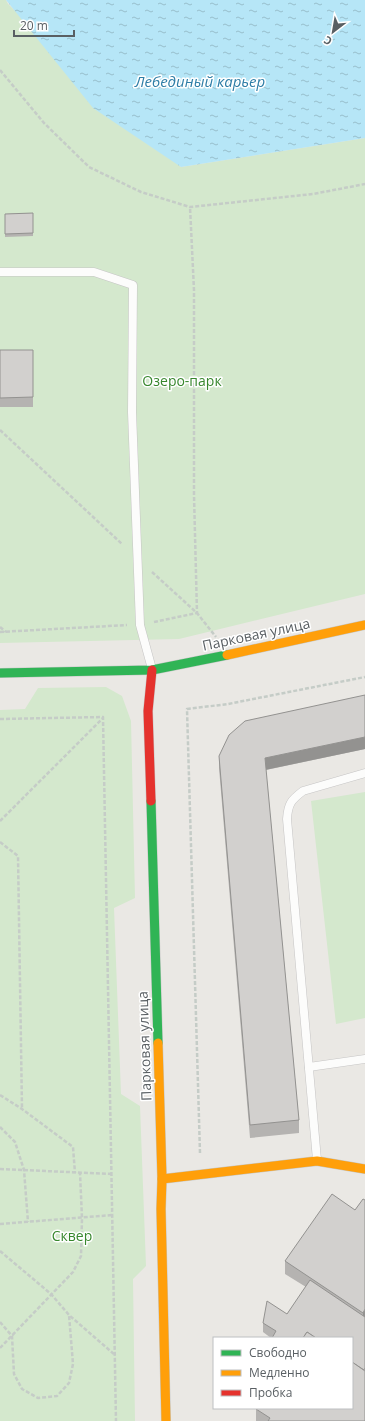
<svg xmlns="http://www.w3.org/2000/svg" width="365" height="1421" font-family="'Open Sans',sans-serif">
  <defs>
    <pattern id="water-ripples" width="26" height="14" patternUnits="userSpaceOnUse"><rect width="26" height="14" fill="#b6e6f7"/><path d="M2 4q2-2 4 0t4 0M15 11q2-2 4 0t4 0" fill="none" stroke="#97becc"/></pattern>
  </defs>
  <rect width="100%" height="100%" fill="#eae8e4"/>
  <g fill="#d4e8cd">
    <path d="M0 0H6L8 4 181 167 365 138V594L179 639 0 643Z"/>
    <path d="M106 687 122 696 131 721 135 898 114 908 121 1094 140 1106 146 1266 133 1279 135 1421H0V710L25 709 38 688Z"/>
    <path d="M365 792V1018L336 1024 311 801Z"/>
  </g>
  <path fill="url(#water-ripples)" d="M6 0H365V138L181 167 93 108Z"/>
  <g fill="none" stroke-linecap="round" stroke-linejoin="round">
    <defs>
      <g id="lane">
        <path d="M0 272H94L133 285 132 412 140 625 152 669"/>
        <path d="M309 1067 365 1059"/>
        <path d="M317 1160 287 819C288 804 291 800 303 791L365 773"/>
      </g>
      <g id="fast">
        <path d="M0 673 152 670 227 655"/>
        <path d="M151 801 158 1043"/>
      </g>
      <g id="slow">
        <path d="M227 655 365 625"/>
        <path d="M158 1043 162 1179 161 1209 166 1421"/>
        <path d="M162 1179 317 1161 365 1169"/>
      </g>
      <path id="jam" d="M151 801 148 711 152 670"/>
    </defs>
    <use href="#lane" stroke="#c6c5c5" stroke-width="9"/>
    <use href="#fast" stroke="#c6c7c6" stroke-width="10"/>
    <use href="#slow" stroke="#c6c7c6" stroke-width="10"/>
    <use href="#jam" stroke="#c6c7c6" stroke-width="10"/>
    <g stroke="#c5ccc7" stroke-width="2.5" stroke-dasharray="4 2" stroke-linecap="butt">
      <path d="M0 70 44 123 89 167 141 192 190 207 313 194 365 184"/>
      <path d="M0 430 122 544"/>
      <path d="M152 572 197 613 216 637"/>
      <path d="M154 622 197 613 194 495V290L190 207"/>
      <path d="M0 627 6 632"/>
      <path d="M0 632 127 625"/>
      <path d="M0 719 103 717 116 1421"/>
      <path d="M0 821 103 718"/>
      <path d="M0 842 18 856 22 1109"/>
      <path d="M0 1095 22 1109 73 1147 75 1173"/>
      <path d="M0 1127 15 1142 24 1170 28 1222"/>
      <path d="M200 1153 187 709 228 704 365 677"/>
      <path d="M0 1169 112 1174"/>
      <path d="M0 1224 113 1215"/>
      <path d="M0 1251 51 1294 69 1315 115 1355"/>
      <path d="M0 1322 12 1336 14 1374 22 1389 38 1398 57 1396 69 1383 73 1364 69 1315"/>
      <path d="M0 1348 73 1272 81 1256 82 1218 80 1173"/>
    </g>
    <use href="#lane" stroke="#fcfcfb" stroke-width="8"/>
    <use href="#fast" stroke="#30b455" stroke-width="9"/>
    <use href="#slow" stroke="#ff9f0a" stroke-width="9"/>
    <use href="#jam" stroke="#e5322d" stroke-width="9"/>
  </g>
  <g fill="#b5b3b1">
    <path d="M33 213V236L5 237V214Z"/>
    <rect x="0" y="350" width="33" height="57"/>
    <path d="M365 695V749L266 770 299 1120V1133L250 1138 219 768V756Z"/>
    <path d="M363 1199 365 1421H256V1409L352 1408 271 1338 263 1332V1323L287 1314 306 1287 285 1274V1261L355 1210Z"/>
  </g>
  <g fill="#939290">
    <path d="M365 737V749L265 770V758Z"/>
    <path d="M365 1309V1322L363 1325V1313Z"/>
  </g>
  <g fill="#d2d0ce" stroke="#939290">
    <path d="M33 213V233L5 234V214Z"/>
    <path d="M0 350H33V397L0 398Z"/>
    <path d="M365 695V737L265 758 299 1120 250 1125 219 756 229 735 245 721Z"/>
    <path d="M332 1194 355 1210 363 1199 365 1200V1309L363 1313 285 1261Z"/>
    <path d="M310 1280 365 1317V1368L364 1370 352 1362V1338H316L307 1332 303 1338H272L276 1331 263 1323 267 1301 287 1314Z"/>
    <path d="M307 1332 316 1338H303Z"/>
    <path d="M352 1362 365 1371V1421H268L270 1418 256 1409 257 1408H352Z"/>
  </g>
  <g text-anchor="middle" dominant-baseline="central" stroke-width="3" stroke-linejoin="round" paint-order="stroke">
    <g font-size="14" fill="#37872d" stroke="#fff">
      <text x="182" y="380">Озеро-парк</text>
      <text x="72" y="1235">Сквер</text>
    </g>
    <g font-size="14" fill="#595f63" stroke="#fff">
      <text transform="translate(256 634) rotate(-12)">Парковая улица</text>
      <text transform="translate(144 1046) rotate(-92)">Парковая улица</text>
    </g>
    <g font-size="15" font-style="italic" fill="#2f7ea7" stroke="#fff">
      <text x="200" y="81">Лебединый карьер</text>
    </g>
  </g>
  <rect x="213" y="1337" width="140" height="72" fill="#ffffff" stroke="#bdbfc1"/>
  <rect x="221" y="1350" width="20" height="6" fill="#30b455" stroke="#bdbfc1"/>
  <text x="249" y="1357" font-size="12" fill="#595f63">Свободно</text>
  <rect x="221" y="1370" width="20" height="6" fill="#ff9f0a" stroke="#bdbfc1"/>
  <text x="249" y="1377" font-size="12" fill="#595f63">Медленно</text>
  <rect x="221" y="1390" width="20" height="6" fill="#e5322d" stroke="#bdbfc1"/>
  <text x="249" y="1397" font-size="12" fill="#595f63">Пробка</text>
  <g transform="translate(333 32) rotate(211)" stroke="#ffffff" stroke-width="3" paint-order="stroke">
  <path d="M0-3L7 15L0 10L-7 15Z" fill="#595f63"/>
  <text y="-6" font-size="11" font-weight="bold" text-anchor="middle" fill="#595f63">С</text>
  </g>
  <path d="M14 30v6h60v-6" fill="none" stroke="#595f63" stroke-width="2"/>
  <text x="20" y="30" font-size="12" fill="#595f63" stroke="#ffffff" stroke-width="3" paint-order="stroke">20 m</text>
</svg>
